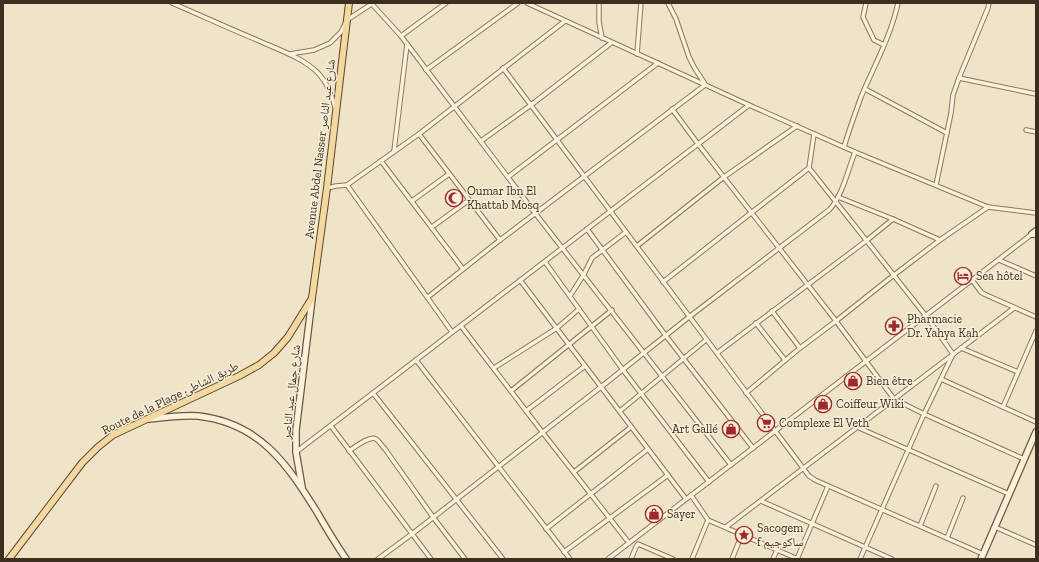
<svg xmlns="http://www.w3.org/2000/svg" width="1039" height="562" font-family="'Zilla Slab','Noto Naskh Arabic',serif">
  <rect width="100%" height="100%" fill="#f0e4c8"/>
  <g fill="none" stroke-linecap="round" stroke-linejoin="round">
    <defs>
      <g id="street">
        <path d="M172 3C200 15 228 28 257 40 277 49 304 58 319 74 327 83 332 95 335 107"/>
        <path d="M371 3 401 36 535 213 731 465"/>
        <path d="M527 3 749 105 855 152 988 207 1036 213"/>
        <path d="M599 3V22L602 38"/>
        <path d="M668 3 676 19 689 57 694 67 705 84"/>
        <path d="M866 3 863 17 874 40 884 45"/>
        <path d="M401 36 446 3"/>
        <path d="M290 54 314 50 330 43 341 32 347 20 373 3"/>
        <path d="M637 54 641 3"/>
        <path d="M503 68 809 476 815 480 983 554"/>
        <path d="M426 70 518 3"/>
        <path d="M959 78 1036 94"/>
        <path d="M865 89 947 133"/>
        <path d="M672 109 698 144 836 321 894 399 924 414 1024 459"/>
        <path d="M1026 130 1036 132"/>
        <path d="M419 134 500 240"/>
        <path d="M481 141 531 105 611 43"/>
        <path d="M844 147C849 130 855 114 861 97 874 66 891 36 898 3"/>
        <path d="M394 151 407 44"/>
        <path d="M381 161 463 269"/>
        <path d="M809 168 836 202 926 316 953 354 924 414 860 559"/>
        <path d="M508 177 658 63"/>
        <path d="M347 185 452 332"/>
        <path d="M936 185 951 113 953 95 959 78 988 8 989 3"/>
        <path d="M327 188 336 186 347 185 419 134 565 21"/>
        <path d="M838 197 893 219 940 240"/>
        <path d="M412 201 449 174"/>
        <path d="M432 227 469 200"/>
        <path d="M587 229 666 336 753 448"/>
        <path d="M637 246 724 177 797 126"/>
        <path d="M999 260 1036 276"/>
        <path d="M545 262 623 370 709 482"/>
        <path d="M520 280 686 499"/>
        <path d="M972 280 981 292 984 294 1036 317"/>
        <path d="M663 282 751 213 809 168 814 134"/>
        <path d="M570 296 584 274 592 258 626 232"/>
        <path d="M428 297 500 240 705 85"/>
        <path d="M772 311 800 348"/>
        <path d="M756 323 785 360"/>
        <path d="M461 326 543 433 629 543"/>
        <path d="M961 348 1018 372"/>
        <path d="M717 353 866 241 893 219"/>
        <path d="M416 360 570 559"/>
        <path d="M494 368 557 328 579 309"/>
        <path d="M941 379 1036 422"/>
        <path d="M511 391 612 310"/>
        <path d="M373 393 503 559"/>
        <path d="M746 393 800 348 836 321 894 275 940 240 988 207"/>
        <path d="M1003 407 1036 331"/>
        <path d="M526 411 585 366"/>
        <path d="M620 411 706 340"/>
        <path d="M331 426 431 559"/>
        <path d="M857 427 1009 494"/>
        <path d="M349 451C355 447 370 435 376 439 379 441 382 446 385 449L433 517 465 559"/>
        <path d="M296 452 749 105"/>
        <path d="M574 472 631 427"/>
        <path d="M691 495 708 520 798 559"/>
        <path d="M761 501 892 559"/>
        <path d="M920 526 936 486"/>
        <path d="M726 527 1014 308"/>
        <path d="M995 527 1036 545"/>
        <path d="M546 529 648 449"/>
        <path d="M947 538 963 498"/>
        <path d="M564 552 668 475"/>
        <path d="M378 559 412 534 601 387 689 317 829 210C842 197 848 170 855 152"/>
        <path d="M608 559 775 431 1032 234 1036 236"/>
        <path d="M631 559 636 547 638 544 673 559"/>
        <path d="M692 559 708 520"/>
        <path d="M732 559 742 534"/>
        <path d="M773 559 777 550"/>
        <path d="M797 559 828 486"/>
      </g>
      <g id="secondary">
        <path d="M1032 234 1036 231"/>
        <path d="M149 419C166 417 182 415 198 416 260 423 287 464 317 512 326 528 336 544 346 559"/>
        <path d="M302 487 296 452V430L312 299"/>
        <path d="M981 559 1036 432"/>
      </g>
      <path id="primary" d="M9 559 82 463 98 447 113 435 239 376 259 365 274 353 288 337 312 298 327 188 349 3"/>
    </defs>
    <use href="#street" stroke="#8d765c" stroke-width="5.5"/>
    <use href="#secondary" stroke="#6f573f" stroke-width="8"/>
    <use href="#primary" stroke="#5b4430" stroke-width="8"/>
    <use href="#street" stroke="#faf1dc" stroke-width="3.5"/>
    <use href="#secondary" stroke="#faf1dc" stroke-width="5.5"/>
    <use href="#primary" stroke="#f3d9a0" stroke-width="6"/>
  </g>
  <defs>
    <symbol id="mosque-ring" viewBox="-11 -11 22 22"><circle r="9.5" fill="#f7eed8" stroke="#9e2a2b" stroke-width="1.5"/><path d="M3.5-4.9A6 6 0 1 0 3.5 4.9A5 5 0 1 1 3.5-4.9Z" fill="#9e2a2b"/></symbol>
    <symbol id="hotel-ring" viewBox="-11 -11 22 22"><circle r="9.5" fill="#f7eed8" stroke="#9e2a2b" stroke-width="1.5"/><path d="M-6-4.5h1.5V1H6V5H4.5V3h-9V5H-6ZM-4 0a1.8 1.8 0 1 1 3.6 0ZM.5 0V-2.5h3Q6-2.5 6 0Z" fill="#9e2a2b"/></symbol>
    <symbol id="pharmacy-ring" viewBox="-11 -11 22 22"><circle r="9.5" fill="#f7eed8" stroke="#9e2a2b" stroke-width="1.5"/><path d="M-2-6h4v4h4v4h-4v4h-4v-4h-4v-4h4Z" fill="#9e2a2b"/></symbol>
    <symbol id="shop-ring" viewBox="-11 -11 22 22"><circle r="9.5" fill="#f7eed8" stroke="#9e2a2b" stroke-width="1.5"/><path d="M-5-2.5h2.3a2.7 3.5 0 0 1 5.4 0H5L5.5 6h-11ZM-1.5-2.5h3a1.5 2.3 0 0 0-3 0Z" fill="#9e2a2b"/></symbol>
    <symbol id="supermarket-ring" viewBox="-11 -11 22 22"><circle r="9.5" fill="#f7eed8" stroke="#9e2a2b" stroke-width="1.5"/><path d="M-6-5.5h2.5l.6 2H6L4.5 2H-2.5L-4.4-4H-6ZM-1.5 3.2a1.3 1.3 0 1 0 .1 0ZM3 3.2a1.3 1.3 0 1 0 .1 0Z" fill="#9e2a2b"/></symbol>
    <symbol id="sight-ring" viewBox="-11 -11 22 22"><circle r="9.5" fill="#f7eed8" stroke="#9e2a2b" stroke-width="1.5"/><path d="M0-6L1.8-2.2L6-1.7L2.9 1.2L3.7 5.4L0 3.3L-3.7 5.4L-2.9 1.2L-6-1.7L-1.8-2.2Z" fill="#9e2a2b"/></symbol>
  </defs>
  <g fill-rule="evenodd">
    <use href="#mosque-ring" x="444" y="188" width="20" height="20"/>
    <use href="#hotel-ring" x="953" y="266" width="20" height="20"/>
    <use href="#pharmacy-ring" x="884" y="316" width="20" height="20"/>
    <use href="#shop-ring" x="843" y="371" width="20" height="20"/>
    <use href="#shop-ring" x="813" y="394" width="20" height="20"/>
    <use href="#supermarket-ring" x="756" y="413" width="20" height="20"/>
    <use href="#shop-ring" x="721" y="419" width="20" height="20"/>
    <use href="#shop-ring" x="644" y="504" width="20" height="20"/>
    <use href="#sight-ring" x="734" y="525" width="20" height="20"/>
  </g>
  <g text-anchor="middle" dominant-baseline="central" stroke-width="3" stroke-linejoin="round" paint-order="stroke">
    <g font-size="12" fill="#3d2e20" stroke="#f7eed8">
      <text transform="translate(320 149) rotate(-83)">Avenue Abdel Nasser شارع عبد الناصر</text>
      <text transform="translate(291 392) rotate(-84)">شارع جمال عبد الناصر</text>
      <text transform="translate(170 398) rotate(-26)">Route de la Plage طريق الشاطئ</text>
    </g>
    <g font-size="12" fill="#3d2e20" stroke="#f7eed8" text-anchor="start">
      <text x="467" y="191">Oumar Ibn El<tspan x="467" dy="14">Khattab Mosq</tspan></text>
      <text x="976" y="276">Sea hôtel</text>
      <text x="907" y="319">Pharmacie<tspan x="907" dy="14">Dr. Yahya Kah</tspan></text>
      <text x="866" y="381">Bien être</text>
      <text x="836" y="404">Coiffeur Wiki</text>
      <text x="779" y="423">Complexe El Veth</text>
      <text x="718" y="429" text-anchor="end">Art Gallé</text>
      <text x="667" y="514">Sayer</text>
      <text x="757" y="528">Sacogem<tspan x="757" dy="14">f ساكوجيم</tspan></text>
    </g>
  </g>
  <rect width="1039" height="562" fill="none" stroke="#3d2e20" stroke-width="8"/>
</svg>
